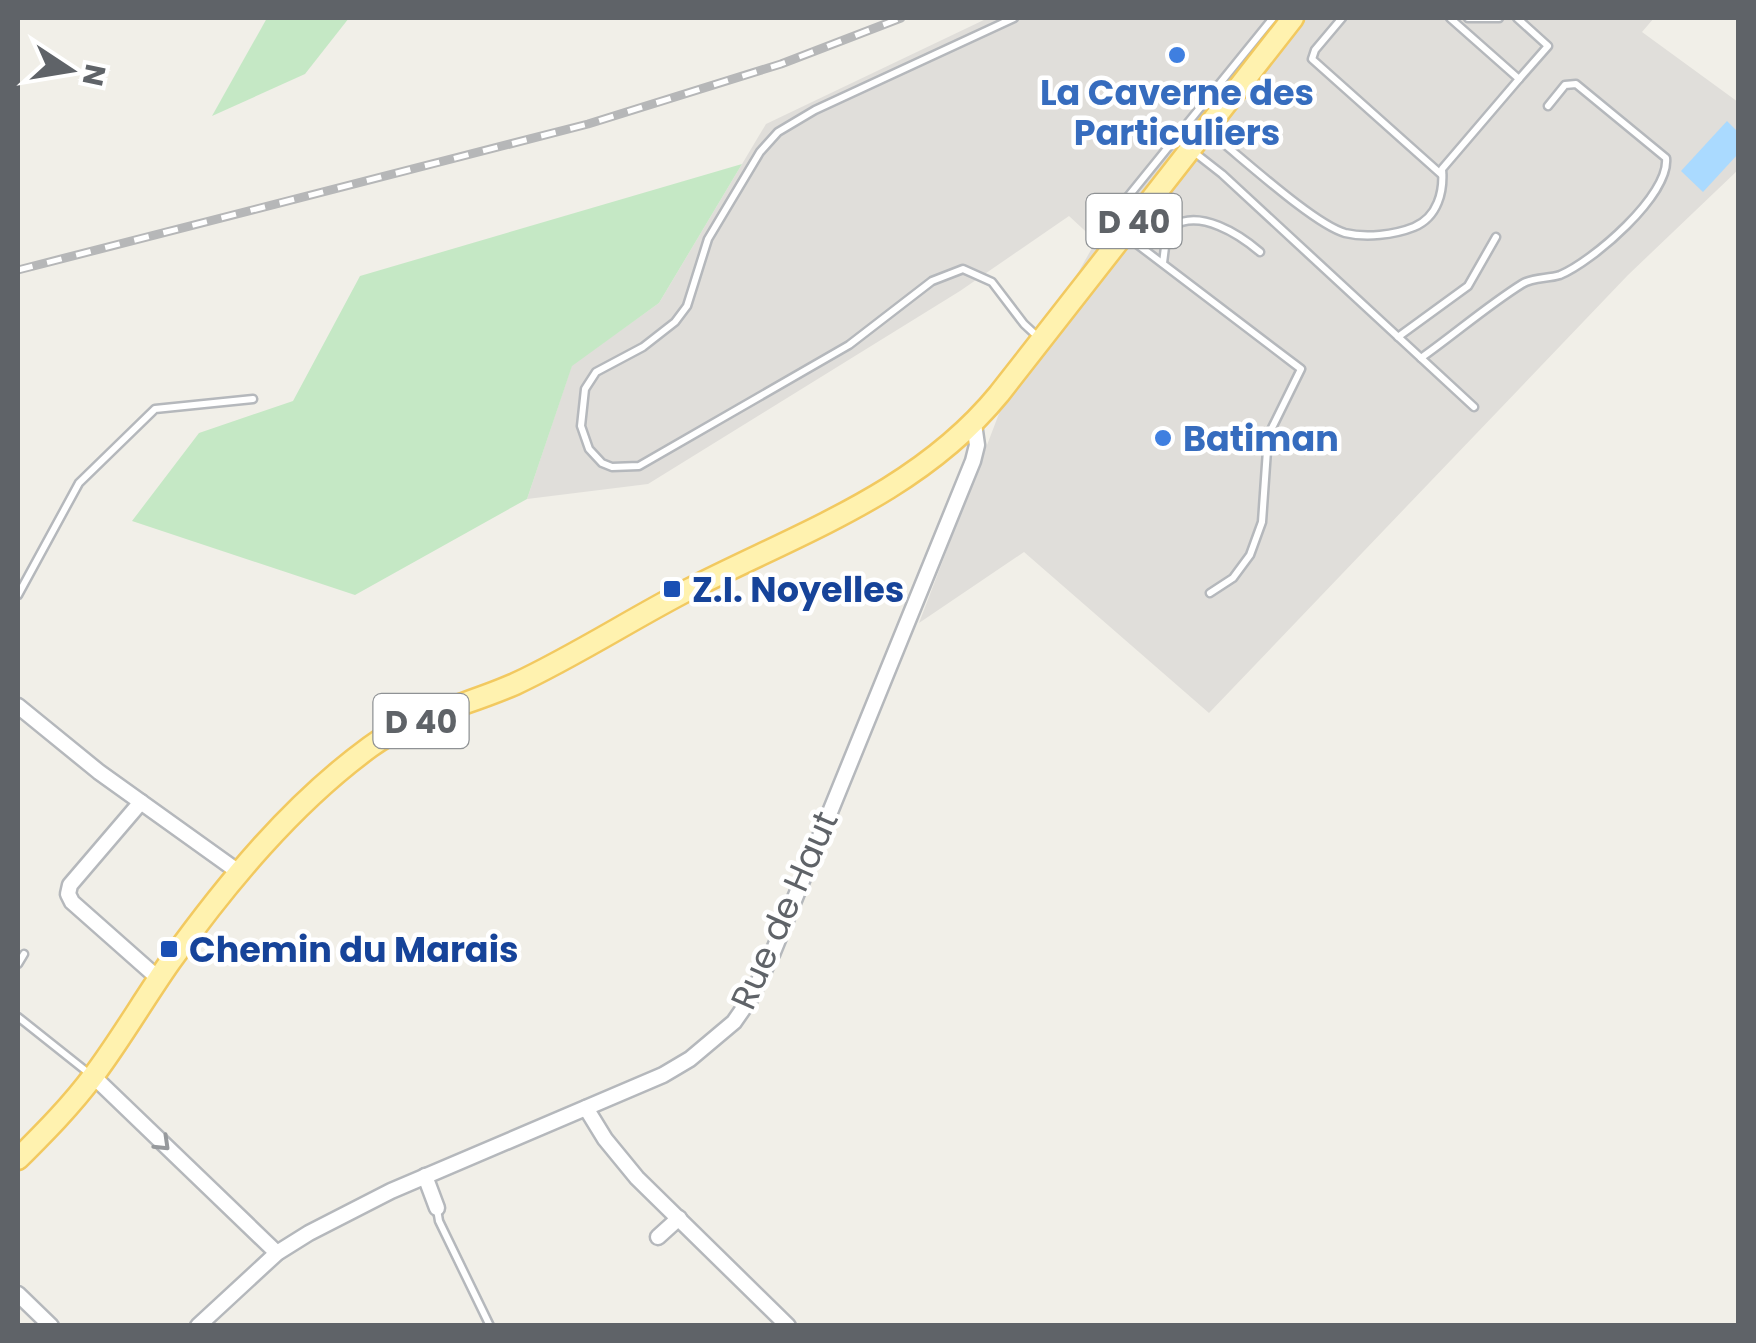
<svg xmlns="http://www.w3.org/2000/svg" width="1756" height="1343" font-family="Poppins,sans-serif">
  <rect width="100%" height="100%" fill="#f1efe8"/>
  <path fill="#e0deda" d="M988 18H1654L1642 32 1738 102V170L1628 275 1209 713 1024 552 919 623 1000 411 1096 241 1069 216 960 291 648 484 527 499 572 365 659 303 766 124Z"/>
  <g fill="#c5e8c5">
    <path d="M267 18H349L305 74 212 116Z"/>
    <path d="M742 164 659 303 572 366 527 499 355 595 132 521 199 433 293 401 360 276Z"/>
  </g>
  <path fill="#aadaff" d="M1727 121 1738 132V154L1703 192 1681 171Z"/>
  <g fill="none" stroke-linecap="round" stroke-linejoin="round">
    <defs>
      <g id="service">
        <path d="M1014 18 815 110 778 132 760 152 708 239 687 306 675 322 643 347 596 372 585 389 581 426 589 449 602 463 612 467 639 466 849 345 932 281 963 269 992 282 1024 324 1038 337"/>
        <path d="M1342 18 1315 50 1312 59 1442 175"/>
        <path d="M1468 18H1499"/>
        <path d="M1517 18 1548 46 1519 79"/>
        <path d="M1207 130C1238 154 1313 224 1345 233 1366 238 1394 235 1414 227 1438 217 1444 191 1442 169L1519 79 1450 18"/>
        <path d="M1176 138 1222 174 1474 407"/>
        <path d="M1147 207 1173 226 1166 239 1163 263"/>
        <path d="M1173 226C1200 209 1239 234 1260 252"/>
        <path d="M1125 235 1301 369 1268 436 1262 522 1250 555 1233 578 1210 593"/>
        <path d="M1112 242 1111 229 1114 214 1273 18"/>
        <path d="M1398 337 1468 286 1496 237"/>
        <path d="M1421 358C1455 334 1487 306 1522 284 1533 277 1547 279 1560 275 1592 262 1670 195 1666 158L1576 84 1565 85 1548 106"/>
        <path d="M18 595 79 483 155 409 253 399"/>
        <path d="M18 964 24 954"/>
        <path d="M18 1017 91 1075"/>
        <path d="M437 1209 439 1221 490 1326"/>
      </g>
      <g id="minor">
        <path d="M18 706 99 772 240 873"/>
        <path d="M141 802 70 885 68 894 72 902 159 979"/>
        <path d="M93 1076 277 1253"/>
        <path d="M586 1108 605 1139 637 1178 788 1326"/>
        <path d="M425 1176 437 1208"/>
        <path d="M658 1237 679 1218"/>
        <path d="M18 1294 51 1326"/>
        <path d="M198 1326 277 1253 309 1233 391 1191 663 1075 690 1059 734 1022 750 999 773 952 973 461 977 445 974 424"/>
      </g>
      <path id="primary" d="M18 1159C44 1133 71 1106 94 1075 121 1039 144 999 170 962 226 884 292 804 370 747 412 716 468 705 515 684 575 656 630 620 688 590 799 533 918 493 999 394L1293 18"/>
    </defs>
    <use href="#service" stroke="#b5b8bc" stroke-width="11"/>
    <use href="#minor" stroke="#b5b8bc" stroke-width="19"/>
    <use href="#primary" stroke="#f2c960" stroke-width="25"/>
    <use href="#service" stroke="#fff" stroke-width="6"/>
    <use href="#minor" stroke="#fff" stroke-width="14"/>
    <use href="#primary" stroke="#fff2af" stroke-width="20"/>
    <defs>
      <path id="rail" d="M18 270 588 124 781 64 901 18"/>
    </defs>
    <use href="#rail" stroke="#b6b7b8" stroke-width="9"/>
    <use href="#rail" stroke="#fff" stroke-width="5" stroke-dasharray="15" stroke-linecap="butt"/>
  </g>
  <defs><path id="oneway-chevron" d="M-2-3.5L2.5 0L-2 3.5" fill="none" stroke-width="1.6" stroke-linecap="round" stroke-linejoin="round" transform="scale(2.5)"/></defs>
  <use stroke="#979a9d" href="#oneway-chevron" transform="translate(163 1144) rotate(44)"/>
  <g fill="#3f7fe0" stroke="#fff" stroke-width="4">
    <circle cx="1177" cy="55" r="10"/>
    <circle cx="1163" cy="438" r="10"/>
  </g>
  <g fill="#1a4fb4" stroke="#fff" stroke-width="4">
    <rect x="662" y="579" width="20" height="20" rx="5"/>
    <rect x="159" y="939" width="20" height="20" rx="5"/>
  </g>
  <g text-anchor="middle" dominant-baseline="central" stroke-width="9" stroke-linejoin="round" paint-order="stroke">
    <g fill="#fff" stroke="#8f9295" stroke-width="2.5">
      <rect x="1086.5" y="194" width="95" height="54" rx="8"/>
      <rect x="373.5" y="694" width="95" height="54" rx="8"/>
    </g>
    <g font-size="32" font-weight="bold" fill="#5f6368">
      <text x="1134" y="221">D 40</text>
      <text x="421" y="721">D 40</text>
    </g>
    <g font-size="35" font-weight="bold" fill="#366cbe" stroke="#fff">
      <text x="1177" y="92">La Caverne des<tspan x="1177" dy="40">Particuliers</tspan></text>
      <text x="1183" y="438" text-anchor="start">Batiman</text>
    </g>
    <g font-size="35" font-weight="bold" fill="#164399" stroke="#fff" text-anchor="start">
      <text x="692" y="589">Z.I. Noyelles</text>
      <text x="189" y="949">Chemin du Marais</text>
    </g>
    <g font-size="35" fill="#5f6368" stroke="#fff">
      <text transform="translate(784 910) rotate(-66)">Rue de Haut</text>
    </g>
  </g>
  <rect width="1756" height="1343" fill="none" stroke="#5f6368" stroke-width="40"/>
  <g transform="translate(70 70) rotate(102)" stroke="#ffffff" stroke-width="8" paint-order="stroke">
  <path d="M0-8L18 38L0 25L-18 38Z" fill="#5f6368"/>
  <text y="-15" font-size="28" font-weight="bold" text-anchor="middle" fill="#5f6368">N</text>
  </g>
</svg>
